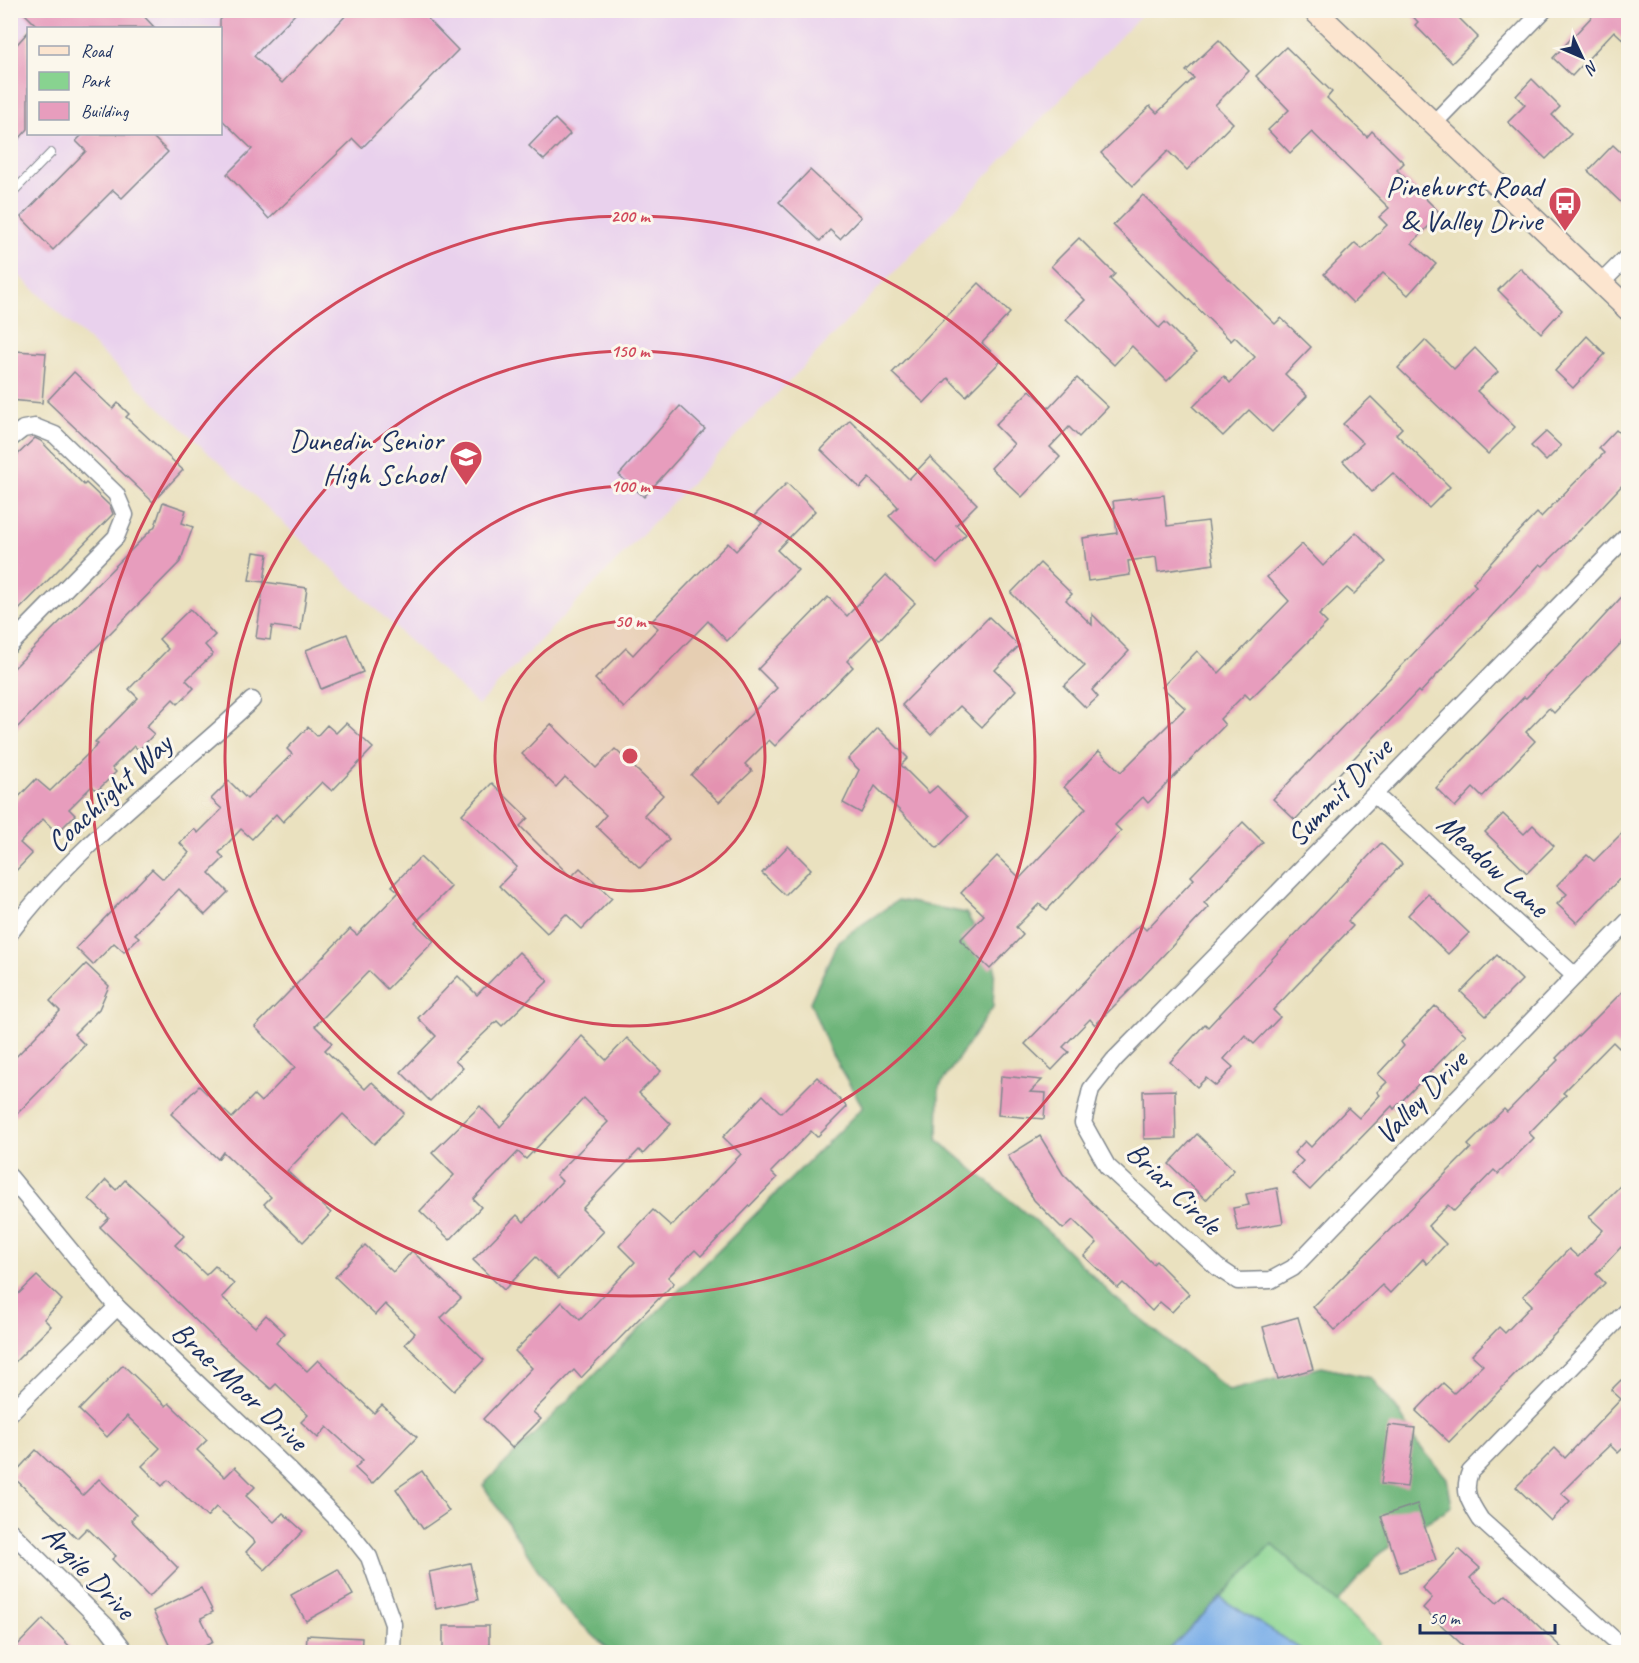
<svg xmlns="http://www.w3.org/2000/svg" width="1639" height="1663" font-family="Caveat,sans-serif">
  <rect width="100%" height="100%" fill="#fbf7ec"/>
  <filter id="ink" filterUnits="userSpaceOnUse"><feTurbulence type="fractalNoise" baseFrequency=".0167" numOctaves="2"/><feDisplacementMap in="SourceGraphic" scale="12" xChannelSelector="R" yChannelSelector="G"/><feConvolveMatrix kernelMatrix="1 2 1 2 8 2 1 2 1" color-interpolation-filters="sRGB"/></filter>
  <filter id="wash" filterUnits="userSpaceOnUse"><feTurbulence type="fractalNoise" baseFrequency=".008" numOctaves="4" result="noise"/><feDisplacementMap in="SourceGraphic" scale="24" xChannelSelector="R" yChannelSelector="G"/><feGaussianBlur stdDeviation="1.35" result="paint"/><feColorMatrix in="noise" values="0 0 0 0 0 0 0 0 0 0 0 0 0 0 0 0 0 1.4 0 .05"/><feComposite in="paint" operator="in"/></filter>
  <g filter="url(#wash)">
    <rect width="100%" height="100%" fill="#eae1bf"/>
    <path fill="#e9d1ed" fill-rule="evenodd" d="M10 11H1145L478 705 11 268ZM28 28H220V134H28Z"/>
    <path fill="#88d390" stroke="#528177" stroke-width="1.5" d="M1272 1544 1380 1642 1376 1652H1305L1220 1598Z"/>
    <path fill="#6eb57a" stroke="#44726c" stroke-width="1.5" d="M898 900 966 913 995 962 993 1007 939 1087 938 1140 1054 1237 1113 1296 1229 1391 1322 1367 1371 1378 1397 1409 1417 1443 1447 1478 1452 1506 1380 1553 1337 1603 1272 1544 1167 1652H611L560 1604 483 1485 863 1107 832 1055 810 1002 838 941Z"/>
    <path fill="#7cafe8" stroke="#4c6fa3" stroke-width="1.5" d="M1220 1598 1222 1599 1305 1652H1167Z"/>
    <g id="blocks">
      <g fill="#e79dbd">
        <path d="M21 10H138L155 28H39Z"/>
        <path d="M230 10H299L254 56 282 83 351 10H436L428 19 458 50 362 148 353 139 269 219 227 174 252 149 220 118V20Z"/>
        <path d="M1407 10H1451L1478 37 1452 63 1415 25 1418 22Z"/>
        <path d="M1598 10H1629V45L1614 31 1572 76 1553 58Z"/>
        <path d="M28 32V129L19 139 10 132V52Z"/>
        <path d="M1219 40 1249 71 1215 105 1233 123 1187 170 1168 151 1133 186 1101 153 1150 106 1157 113 1194 78 1186 71Z"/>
        <path d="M1286 47 1332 92 1327 98 1367 137 1372 131 1404 163 1397 170 1441 214 1412 243 1436 264 1408 295 1383 273 1353 303 1324 274 1355 243 1362 249 1387 225 1379 217 1389 208 1312 132 1290 153 1268 130 1289 110 1256 76Z"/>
        <path d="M1532 79 1560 107 1552 115 1571 134 1546 159 1508 122 1525 105 1516 96Z"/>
        <path d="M555 119 570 134 544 160 529 146Z"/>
        <path d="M83 134H150L168 152 122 198 113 190 53 250 21 217 86 151 76 141Z"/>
        <path d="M1613 145 1629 160V210L1588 171Z"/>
        <path d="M810 170 861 217 840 239 830 230 820 241 779 202Z"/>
        <path d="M1143 195 1275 324 1281 318 1311 347 1285 374 1307 396 1272 432 1249 410 1223 436 1193 407 1224 376 1230 383 1255 357 1235 337 1231 341 1113 225Z"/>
        <path d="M1079 238 1115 274 1110 279 1159 328 1165 322 1196 353 1167 381 1132 346 1114 365 1066 319 1085 300 1051 266Z"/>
        <path d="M1520 268 1562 310 1541 333 1498 290Z"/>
        <path d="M979 283 1010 313 982 343 1001 361 966 396 948 378 924 403 892 373Z"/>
        <path d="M1587 336 1605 354 1573 388 1555 371Z"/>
        <path d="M1425 340 1454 369 1475 348 1498 372 1477 391 1515 427 1488 454 1398 368Z"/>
        <path d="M15 351 46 353 42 403 10 400Z"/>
        <path d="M74 372 113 409 118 403 129 414 126 417 183 470 153 502 47 401Z"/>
        <path d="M1077 378 1108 407 1079 437 1069 427 1050 447 1060 457 1022 497 991 468 1014 444 995 425 1030 390 1049 408Z"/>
        <path d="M1371 397 1402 428 1396 434 1450 487 1429 508 1393 473 1372 492 1343 461 1363 443 1343 424Z"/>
        <path d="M680 406 705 429 644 497 619 475Z"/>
        <path d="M850 420 909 479 930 457 977 504 956 525 966 534 937 564 889 516 898 507 889 497 869 478 860 488 821 450Z"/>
        <path d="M1616 430 1629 442V478L1579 531 1543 566 1540 564 1420 693 1418 691 1295 820 1273 799 1435 631 1476 586 1473 583 1513 538 1537 513 1541 517 1604 453 1599 448Z"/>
        <path d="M1546 432 1561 446 1546 461 1531 446Z"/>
        <path d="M35 438 41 441 84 485 86 483 110 506 113 514 10 619V462Z"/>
        <path d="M787 483 815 511 777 550 798 570 727 641 708 621 624 708 595 679 626 648 633 655 658 628 651 622 728 543 736 551 762 523 754 516Z"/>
        <path d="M1164 495 1167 526 1208 521 1214 564 1158 572 1156 557 1128 561 1130 575 1088 581 1083 538 1117 533 1113 501Z"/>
        <path d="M163 502 186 510 182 523 193 527 180 562 10 735V672L155 526Z"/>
        <path d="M1356 532 1386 562 1354 594 1347 588 1319 615 1327 623 1250 699 1245 694 1220 719 1225 725 1148 803 1143 797 1115 825 1121 831 1047 910 1039 904 1016 927 1023 935 990 969 960 940 984 915 961 893 997 856 1020 878 1086 808 1064 787 1099 751 1121 772 1185 708 1162 687 1197 651 1219 673 1289 601 1267 577 1302 544 1323 566Z"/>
        <path d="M254 552 268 554 264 582 249 580Z"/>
        <path d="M1040 563 1072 594 1066 600 1092 625V614L1129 651 1092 690 1098 697 1086 708 1064 686 1085 666 1011 593Z"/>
        <path d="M886 575 915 603 880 640 874 634 847 661 853 667 775 746 769 740 745 764 752 771 719 802 691 775 777 688 758 669 828 597 847 616Z"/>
        <path d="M264 582 307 588 301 630 272 626 270 640 256 638Z"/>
        <path d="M1629 589V635L1554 713 1549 708 1526 732 1535 741 1482 797 1473 788 1455 807 1436 788 1524 697 1526 698 1572 651Z"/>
        <path d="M190 609 215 635 205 645 213 654 186 680 194 688 178 704 173 699 146 727 154 734 139 750 134 746 112 768 116 772 97 791 92 786 69 809 75 815 57 833 43 819 20 843 32 854 10 877V806L36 779 50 791 98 744 95 742 138 698 129 689 168 649 159 639Z"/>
        <path d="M989 617 1019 646 995 670 1016 690 982 727 960 706 931 735 902 705Z"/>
        <path d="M347 634 363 672 321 689 306 650Z"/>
        <path d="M346 723 373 748 332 791 322 782 283 822 276 814 252 839 241 829 219 853 224 858 209 873 228 892 205 915 179 889 135 934 139 937 124 952 114 943 93 965 76 948 152 869 163 879 189 853 180 843 194 829 198 833 222 809 211 799 229 781 247 799 292 754 287 749 308 727 317 736 327 725 336 733Z"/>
        <path d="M551 724 596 768 615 749 663 795 644 815 669 839 640 868 596 826 606 815 565 777 556 787 522 754Z"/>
        <path d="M878 728 908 758 901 765 929 793 937 786 968 817 937 848 875 786 861 813 843 803 859 770 848 759Z"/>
        <path d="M492 783 528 818 520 826 571 877 580 868 612 898 582 929 566 914 547 933 499 886 517 867 462 814Z"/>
        <path d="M1503 814 1524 834 1533 825 1554 846 1527 873 1485 832Z"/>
        <path d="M1243 822 1263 842 1204 903 1209 907 1137 983 1095 1025 1090 1019 1063 1047 1069 1052 1052 1070 1025 1044 1140 924 1146 930 1194 879 1191 876Z"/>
        <path d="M1629 826V869L1577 923 1557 904 1567 894 1557 885 1587 855 1594 861Z"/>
        <path d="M1381 843 1402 864 1348 921 1353 926 1273 1010 1280 1017 1254 1044 1245 1035 1224 1059 1233 1067 1216 1086 1206 1078 1197 1087 1170 1062 1205 1024 1208 1027Z"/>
        <path d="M788 846 811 869 785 895 762 873Z"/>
        <path d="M420 857 451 887 415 923 434 941 387 989 369 971 315 1026 332 1043 325 1050 365 1089 372 1082 404 1113 374 1144 343 1114 287 1171 331 1213 303 1242 264 1204 271 1197 223 1152 218 1159 171 1114 199 1086 232 1118 254 1095 261 1102 295 1067 255 1027 350 929 357 935 399 892 392 886Z"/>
        <path d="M1428 894 1469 933 1448 954 1408 915Z"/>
        <path d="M519 952 548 981 502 1026 497 1021 455 1061 463 1068 430 1101 401 1072 436 1036 418 1018 458 976 477 995Z"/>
        <path d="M1497 955 1522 980 1486 1016 1461 992Z"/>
        <path d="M86 964 109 986 99 1009 74 1034 85 1045 10 1121V1063L60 1011 50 1001Z"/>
        <path d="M1629 985V1038L1619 1048 1613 1042 1563 1093 1566 1095 1529 1133 1534 1138 1498 1174 1494 1170 1454 1211 1448 1205 1428 1226 1446 1244 1427 1264 1423 1259 1390 1293 1382 1285 1335 1330 1313 1307 1471 1148 1468 1145 1504 1109 1507 1112 1558 1060 1556 1058Z"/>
        <path d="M1435 1006 1466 1035 1394 1109 1392 1106 1310 1190 1292 1173 1303 1161 1294 1153 1305 1141 1311 1147 1348 1108 1359 1118 1380 1095 1377 1092 1387 1082 1378 1074 1404 1046 1401 1042Z"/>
        <path d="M582 1036 606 1060 627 1038 661 1071 639 1093 671 1124 643 1154 639 1150 582 1209 604 1231 558 1279 536 1257 504 1290 473 1260 517 1215 524 1222 562 1181 556 1175 608 1122 584 1098 526 1159 518 1152 473 1199 481 1207 450 1240 420 1211 454 1175 432 1153 480 1106 500 1127Z"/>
        <path d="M1001 1076 1042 1080 1030 1092 1046 1093 1044 1119 998 1115Z"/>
        <path d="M817 1077 847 1107 817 1137 811 1131 771 1172 777 1178 701 1256 695 1250 668 1277 674 1283 581 1378 574 1370 533 1412 541 1419 512 1448 483 1419 532 1368 515 1351 562 1302 580 1320 635 1262 619 1246 653 1210 671 1226 716 1180 741 1154 723 1137 763 1095 781 1113Z"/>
        <path d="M1175 1090 1176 1138 1144 1139 1143 1091Z"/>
        <path d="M1197 1134 1234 1170 1206 1200 1169 1164Z"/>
        <path d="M1040 1136 1063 1174 1153 1264 1156 1261 1189 1294 1172 1312 1160 1302 1152 1311 1123 1283 1118 1288 1084 1256 1097 1243 1073 1220 1063 1229 1034 1200 1008 1156Z"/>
        <path d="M1629 1177V1255L1621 1247 1596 1274 1605 1283 1449 1442 1416 1411 1443 1383 1454 1393 1483 1365 1472 1355 1499 1327 1505 1333 1532 1305 1523 1296 1569 1249 1578 1257 1603 1230 1589 1217Z"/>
        <path d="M106 1180 116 1190 125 1180 163 1215 184 1236 175 1245 206 1275 215 1266 234 1284 222 1297 255 1327 266 1315 285 1333 276 1343 307 1371 318 1360 374 1413 382 1405 417 1437 372 1484 355 1468 363 1460 327 1427 318 1438 301 1422 308 1415 276 1384 271 1389 217 1341 100 1227 109 1218 89 1199Z"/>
        <path d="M1277 1188 1283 1223 1238 1231 1233 1208 1249 1205 1246 1194Z"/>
        <path d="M365 1245 393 1272 412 1251 461 1298 441 1318 484 1360 454 1391 405 1344 415 1333 385 1304 375 1315 335 1277Z"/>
        <path d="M37 1276 62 1300 44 1319 51 1326 10 1367V1302Z"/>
        <path d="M1298 1317 1313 1369 1278 1379 1263 1327Z"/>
        <path d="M123 1365 166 1406 169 1403 207 1440 197 1450 225 1477 235 1467 255 1487 246 1496 274 1522 283 1513 303 1531 265 1570 246 1552 255 1542 227 1516 216 1507 207 1517 168 1480 162 1486 142 1466 160 1448 127 1416 107 1437 79 1410Z"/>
        <path d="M1621 1380 1629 1387V1442L1618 1453 1610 1445 1590 1464 1561 1493 1570 1501 1551 1521 1516 1487 1555 1448 1565 1458 1621 1399 1611 1390Z"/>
        <path d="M1389 1425 1415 1428 1407 1487 1381 1484Z"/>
        <path d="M36 1450 83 1495 99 1479 136 1515 131 1520 178 1568 149 1597 112 1559 116 1556 87 1528 77 1538 12 1476Z"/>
        <path d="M422 1471 449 1511 423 1529 396 1489Z"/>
        <path d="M1417 1504 1436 1560 1400 1572 1381 1516Z"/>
        <path d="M1459 1549 1480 1568 1470 1578 1497 1603 1506 1595 1567 1653H1471L1423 1608 1432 1598 1422 1588Z"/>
        <path d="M470 1563 478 1600 436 1609 429 1572Z"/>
        <path d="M338 1569 353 1595 306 1621 291 1595Z"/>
        <path d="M201 1588 213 1612 201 1618 213 1642 191 1653H173L153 1611Z"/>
        <path d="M43 1619 76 1653H10Z"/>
        <rect x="443" y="1626" width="46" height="27"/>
        <path d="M307 1635 362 1638 361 1653H306Z"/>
      </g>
    </g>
  </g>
  <g filter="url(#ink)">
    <use href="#blocks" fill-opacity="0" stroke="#82888e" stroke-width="1.5"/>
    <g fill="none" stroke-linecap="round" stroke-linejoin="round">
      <defs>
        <path id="lane" d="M10 195 51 153"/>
        <g id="street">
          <path d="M1433 124 1544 10"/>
          <path d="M1601 283 1628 256"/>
          <path d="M10 439 23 429 35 427 55 435 116 494 125 515 116 537 10 645"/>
          <path d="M1628 535 1114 1060 1091 1089 1083 1123 1107 1166 1217 1267 1238 1281 1271 1280 1293 1268 1628 921"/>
          <path d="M1375 795 1575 976"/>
          <path d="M10 933C78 842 170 777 252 700"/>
          <path d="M10 1177 117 1307 291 1472 346 1528 369 1557 393 1624 392 1652"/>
          <path d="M1628 1309 1470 1472C1462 1492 1470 1503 1481 1520L1628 1652"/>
          <path d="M10 1413 117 1307"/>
          <path d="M10 1531 107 1627 126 1652"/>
        </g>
        <path id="secondary" d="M1314 10 1628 309"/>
      </defs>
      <use href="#lane" stroke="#82888e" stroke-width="10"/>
      <use href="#street" stroke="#82888e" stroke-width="19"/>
      <use href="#secondary" stroke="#82888e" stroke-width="25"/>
      <use href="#lane" stroke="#fff" stroke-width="8"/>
      <use href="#street" stroke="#fff" stroke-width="16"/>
      <use href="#secondary" stroke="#fce5cf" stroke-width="22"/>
    </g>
  </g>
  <circle cx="630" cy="756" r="135" fill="#d1495b" fill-opacity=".12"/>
  <g fill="none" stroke="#d1495b" stroke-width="3">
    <circle cx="630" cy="756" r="135"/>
    <circle cx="630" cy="756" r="270"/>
    <circle cx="630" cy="756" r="405"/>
    <circle cx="630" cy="756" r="540"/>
  </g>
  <defs>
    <symbol id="bus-pin" viewBox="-11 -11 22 30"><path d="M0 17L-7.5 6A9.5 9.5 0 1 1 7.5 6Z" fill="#d1495b" stroke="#fbf7ec"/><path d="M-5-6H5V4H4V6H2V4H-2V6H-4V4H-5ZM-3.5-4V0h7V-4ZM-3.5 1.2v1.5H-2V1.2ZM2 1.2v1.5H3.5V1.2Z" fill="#fff"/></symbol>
    <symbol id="school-pin" viewBox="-11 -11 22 30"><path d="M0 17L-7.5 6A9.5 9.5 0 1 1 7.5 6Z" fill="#d1495b" stroke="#fbf7ec"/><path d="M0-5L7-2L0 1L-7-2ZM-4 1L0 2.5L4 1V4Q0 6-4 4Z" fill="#fff"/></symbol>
  </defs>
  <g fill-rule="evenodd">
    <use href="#bus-pin" x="1546" y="184" width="38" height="52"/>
    <use href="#school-pin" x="447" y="438" width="38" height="52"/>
  </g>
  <g text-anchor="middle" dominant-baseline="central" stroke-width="6" stroke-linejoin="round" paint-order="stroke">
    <g font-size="30" fill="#1b2f5e" stroke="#fbf7ec" text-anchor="end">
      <text x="1542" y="186">Pinehurst Road<tspan x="1542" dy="34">&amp; Valley Drive</tspan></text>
      <text x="443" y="440">Dunedin Senior<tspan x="443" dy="34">High School</tspan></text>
    </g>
    <g font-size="30" fill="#1b2f5e" stroke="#fbf7ec">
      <text transform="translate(1339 792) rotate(-46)">Summit Drive</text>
      <text transform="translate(109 793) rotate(-43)">Coachlight Way</text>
      <text transform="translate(1493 865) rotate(42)">Meadow Lane</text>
      <text transform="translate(1421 1097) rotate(-46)">Valley Drive</text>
      <text transform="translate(1174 1188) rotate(44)">Briar Circle</text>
      <text transform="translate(240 1386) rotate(43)">Brae-Moor Drive</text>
      <text transform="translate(89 1572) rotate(46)">Argile Drive</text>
    </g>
  </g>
  <circle cx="630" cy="756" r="9" fill="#d1495b" stroke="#fbf7ec" stroke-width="3"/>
  <g font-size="18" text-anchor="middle" font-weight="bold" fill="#d1495b" stroke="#fbf7ec" stroke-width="6" stroke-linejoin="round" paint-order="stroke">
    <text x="630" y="222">200 m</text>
    <text x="630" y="357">150 m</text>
    <text x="630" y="492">100 m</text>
    <text x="630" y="627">50 m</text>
  </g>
  <rect width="1639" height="1663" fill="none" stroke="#fbf7ec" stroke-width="36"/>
  <rect x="27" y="27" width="195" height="108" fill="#fbf7ec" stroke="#a1a7b3" stroke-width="1.5"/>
  <rect x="39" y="46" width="30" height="9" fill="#fce5cf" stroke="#a1a7b3" stroke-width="1.5"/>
  <text x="81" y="57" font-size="18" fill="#1b2f5e">Road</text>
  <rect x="39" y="72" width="30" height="18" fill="#88d390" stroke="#a1a7b3" stroke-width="1.5"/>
  <text x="81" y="87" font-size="18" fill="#1b2f5e">Park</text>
  <rect x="39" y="102" width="30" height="18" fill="#e79dbd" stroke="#a1a7b3" stroke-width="1.5"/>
  <text x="81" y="117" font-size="18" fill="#1b2f5e">Building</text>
  <g transform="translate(1582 57) rotate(134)" stroke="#fbf7ec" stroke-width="4.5" paint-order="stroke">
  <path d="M0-4.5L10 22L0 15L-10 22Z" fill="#1b2f5e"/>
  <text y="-9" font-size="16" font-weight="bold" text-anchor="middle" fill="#1b2f5e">N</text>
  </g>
  <path d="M1420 1624v9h135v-9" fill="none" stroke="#1b2f5e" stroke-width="3"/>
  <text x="1429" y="1624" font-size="18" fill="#1b2f5e" stroke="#fbf7ec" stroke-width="4.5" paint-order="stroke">50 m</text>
</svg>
